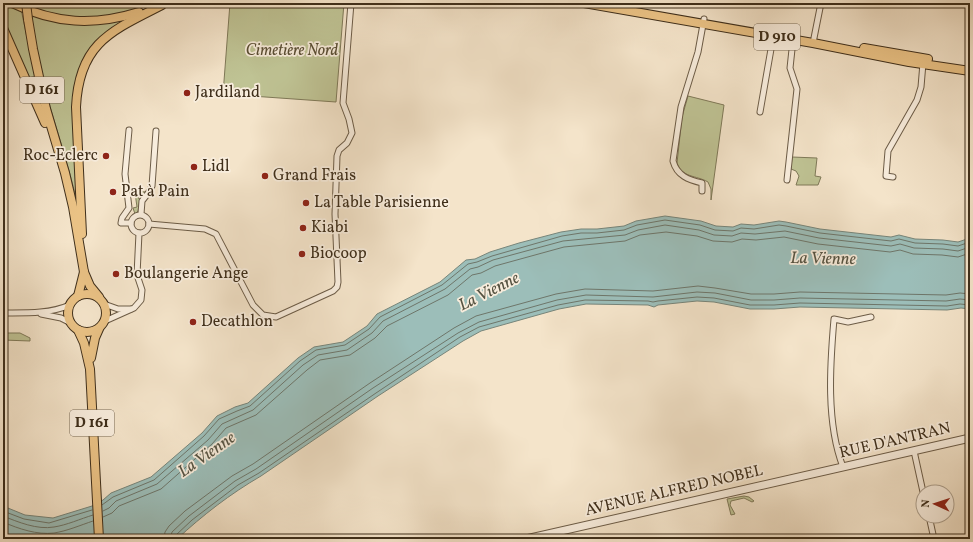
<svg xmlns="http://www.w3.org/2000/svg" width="973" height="542" font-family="Vollkorn,serif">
  <rect width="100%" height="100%" fill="#f4e4ca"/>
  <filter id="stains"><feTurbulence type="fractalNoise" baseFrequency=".005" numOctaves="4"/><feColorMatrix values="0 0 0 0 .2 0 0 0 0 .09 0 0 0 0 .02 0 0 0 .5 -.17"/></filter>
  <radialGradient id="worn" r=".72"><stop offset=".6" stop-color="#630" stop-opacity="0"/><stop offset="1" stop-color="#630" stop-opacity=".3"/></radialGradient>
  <g fill="#bfc394" stroke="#7f7958">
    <path d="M3 3H8L21 9 35 76 29 78 3 23Z"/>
    <path d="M29 3H156L126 13 83 20 31 10Z"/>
    <path d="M230 3H344L336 102 223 94Z"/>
    <path d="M31 13 47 18H123L125 22 80 67 78 198H76C62 137 36 77 31 13Z"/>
    <path d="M688 96 724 105 711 200V189L708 182C696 175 682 178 677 163L682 117Z"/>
    <path d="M792 157 817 158 815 176 821 177 818 185H796L799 176 796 171 791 169Z"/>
    <path d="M131 191 146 192 142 197 139 195 138 198 140 199 138 211 135 214 133 208 137 207 135 193H131Z"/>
    <path d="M3 333H20L30 338V341L3 340Z"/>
    <path d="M744 496 749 497 754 501 752 502 744 498 731 501 730 505 735 514 731 515 727 499Z"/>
  </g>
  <path fill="#9cbeb9" stroke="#77857a" d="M665 216 701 221 716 226 733 227 741 224 754 225 779 221 786 222 820 229 891 237 899 235 915 239 943 240 958 242 970 238V309L961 308 947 310 800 307 774 309H750L714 302 697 301 658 305 654 307 648 305 586 304 559 309 481 331 463 341 378 396 261 476C230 494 203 515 177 539H3V506L25 515 53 518 92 506 103 500 111 493 151 477 202 433 217 416 235 407 248 403 298 358 314 347 343 342 367 326 377 314 440 282 466 260 475 259 490 252 519 243 561 232 581 229H597L624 226 636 221Z"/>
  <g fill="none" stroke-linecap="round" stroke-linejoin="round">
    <g stroke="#6e766a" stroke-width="1">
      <path d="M102 505 113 497 154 480 204 436 219 419 237 411 250 406 300 361 316 350 345 345 369 329 380 317 442 285 468 264 477 262 492 256 562 236 581 233H597L624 230 637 225 665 220 700 225 715 230 733 231 741 228 754 229 779 225 786 226 820 233 891 241 899 239 915 243 943 244 958 246 970 242"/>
      <path d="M3 511 24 519 49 523 92 510"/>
      <path d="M103 511 109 508 116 501 157 484 208 440 222 424 253 410 303 365 318 355 347 350 372 333 383 321 445 289 470 269 478 267 493 260 563 241 625 235 638 230 665 225 699 230 714 235 732 236 741 233 755 234 785 231 819 238 891 246 900 244 914 248 943 249 958 251 970 247"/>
      <path d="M3 516C18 522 37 530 54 527 67 525 80 519 93 515"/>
      <path d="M103 517 112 513 119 506 161 489 212 444 226 428 256 415 307 370 320 360 350 355 375 338 387 326 448 295 472 275 481 273 495 266 564 247 625 241 640 235 666 232 697 236 713 241 732 242 742 239 756 240 784 237 818 244 890 252 900 250 913 254 942 255 958 257 970 253"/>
      <path d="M3 522C19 529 37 535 54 533 67 531 81 525 93 521"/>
      <path d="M164 539 165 532 169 526 185 511 232 476 253 464 370 383 454 328 476 316 556 294 585 289 653 291 698 286 715 288 751 294H774L800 292 946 295 960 293 970 294"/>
      <path d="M170 539 172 532 189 516 235 481 256 469 373 388 458 333 479 322 557 300 586 295 653 297 697 292 715 293 751 300H774L800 298 946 301 960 299 970 300"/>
      <path d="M175 539 176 535 192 520 238 485 259 473 376 393 460 337 479 327 558 305 585 300 648 301 653 302 658 301 697 297 714 298 750 305H774L800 303 947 306 960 304 970 305"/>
    </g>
    <defs>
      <g id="minor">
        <path d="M813 43 821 3"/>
        <path d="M760 112 774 32"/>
        <path d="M129 130 125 174 129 208 122 218 121 223H131"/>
        <path d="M893 177 886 176 888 151 917 100 921 87 923 63"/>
        <path d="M787 180 797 89 790 68 793 40"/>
        <path d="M702 191V183C689 180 677 176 673 161L681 107 698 52 704 19"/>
        <path d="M141 214 142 201 149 192 152 186 156 131"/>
        <circle cx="140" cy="224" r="9"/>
        <path d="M149 224 205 229 216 234 253 305 263 315 276 317 333 291 337 287 338 282 335 214 337 156 339 150 347 143 352 133 349 119 343 103 351 3"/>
        <path d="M104 304 118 309H131"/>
        <path d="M3 313C26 313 49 314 70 305"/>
        <path d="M41 314 61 318 71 323"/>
        <path d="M105 321 134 308 141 300 142 290 137 275 139 233"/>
        <path d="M914 451 923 492"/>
        <path d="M843 467C826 423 830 365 834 319L848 322 871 317"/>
        <path d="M929 516 934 539"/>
      </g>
      <path id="tertiary" d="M526 539 970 438"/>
      <g id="primary">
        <path d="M12 3C55 24 94 26 139 12"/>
        <path d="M584 3 813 43 909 62 970 71"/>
        <path d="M28 19 33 49 46 109 65 173 73 207 84 272 90 286 99 297"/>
        <path d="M3 28 45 123"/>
        <path d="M864 48 928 59"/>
        <path d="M82 234 76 107C79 43 111 31 162 5"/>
        <circle cx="87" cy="313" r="19"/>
        <path d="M78 296 84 272"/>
        <path d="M78 330 84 343 90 369 99 539"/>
        <path d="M91 358 95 338 99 329"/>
      </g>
    </defs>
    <use href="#minor" stroke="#6c5c47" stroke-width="7"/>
    <use href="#tertiary" stroke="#6c5c47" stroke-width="9"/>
    <use href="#primary" stroke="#3f2f1b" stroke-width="10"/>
    <use href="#minor" stroke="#f8eddd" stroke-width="5"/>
    <use href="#tertiary" stroke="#f8eddd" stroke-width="7"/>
    <use href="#primary" stroke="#eac285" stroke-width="8"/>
    <defs>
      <path id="primary-bridge" d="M26 3 28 19"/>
    </defs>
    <use href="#primary-bridge" stroke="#3f2f1b" stroke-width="10" stroke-linecap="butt"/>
    <use href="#primary-bridge" stroke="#eac285" stroke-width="8"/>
  </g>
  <g fill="#8f2418" stroke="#f8eddd" stroke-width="1.5">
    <circle cx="187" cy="93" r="4"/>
    <circle cx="106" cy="156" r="4"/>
    <circle cx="194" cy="167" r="4"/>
    <circle cx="265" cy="176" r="4"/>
    <circle cx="113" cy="192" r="4"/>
    <circle cx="306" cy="203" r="4"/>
    <circle cx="303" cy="228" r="4"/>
    <circle cx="302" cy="254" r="4"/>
    <circle cx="116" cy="274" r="4"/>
    <circle cx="193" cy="322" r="4"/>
  </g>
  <g text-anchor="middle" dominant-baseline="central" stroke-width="3.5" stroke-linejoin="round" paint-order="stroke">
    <g fill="#f8eddd" stroke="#766855" stroke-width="1">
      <rect x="754" y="24" width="46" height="26" rx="3"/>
      <rect x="20" y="77" width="44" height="26" rx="3"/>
      <rect x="70" y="410" width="44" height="26" rx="3"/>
    </g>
    <g font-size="15" font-weight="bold" fill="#3f2f1b">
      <text x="777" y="37">D 910</text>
      <text x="42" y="90">D 161</text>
      <text x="92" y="423">D 161</text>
    </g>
    <g font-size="16" font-style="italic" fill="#594d33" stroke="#f8eddd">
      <text x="292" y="51">Cimetière Nord</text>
    </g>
    <g font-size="16" fill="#3f2f1b" stroke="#f8eddd" text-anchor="start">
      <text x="195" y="93">Jardiland</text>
      <text x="98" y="156" text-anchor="end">Roc-Eclerc</text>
      <text x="202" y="167">Lidl</text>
      <text x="273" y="176">Grand Frais</text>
      <text x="121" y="192">Pat à Pain</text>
      <text x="314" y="203">La Table Parisienne</text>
      <text x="311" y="228">Kiabi</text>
      <text x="310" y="254">Biocoop</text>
      <text x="124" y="274">Boulangerie Ange</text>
      <text x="201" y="322">Decathlon</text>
    </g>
    <g font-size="16" fill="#3f2f1b" stroke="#f8eddd">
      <text transform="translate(895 441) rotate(-13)">RUE D'ANTRAN</text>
      <text transform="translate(674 491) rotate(-13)">AVENUE ALFRED NOBEL</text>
    </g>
    <g font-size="17" font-style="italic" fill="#565342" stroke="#f8eddd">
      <text transform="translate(823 259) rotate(1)">La Vienne</text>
      <text transform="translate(489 292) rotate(-27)">La Vienne</text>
      <text transform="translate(207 455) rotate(-35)">La Vienne</text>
    </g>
  </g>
  <rect width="973" height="542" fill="none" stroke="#f4e4ca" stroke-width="16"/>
  <rect x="4" y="4" width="965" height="534" fill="none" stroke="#3f2f1b" stroke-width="2"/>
  <rect x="8" y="8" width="957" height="526" fill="none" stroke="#3f2f1b"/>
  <g transform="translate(935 504) rotate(273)"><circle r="19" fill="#f8eddd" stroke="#aea18f"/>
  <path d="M0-3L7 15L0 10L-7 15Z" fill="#8f2418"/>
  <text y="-6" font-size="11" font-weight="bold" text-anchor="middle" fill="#3f2f1b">N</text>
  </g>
  <rect width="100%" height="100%" filter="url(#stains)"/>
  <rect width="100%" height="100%" fill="url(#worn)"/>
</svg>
